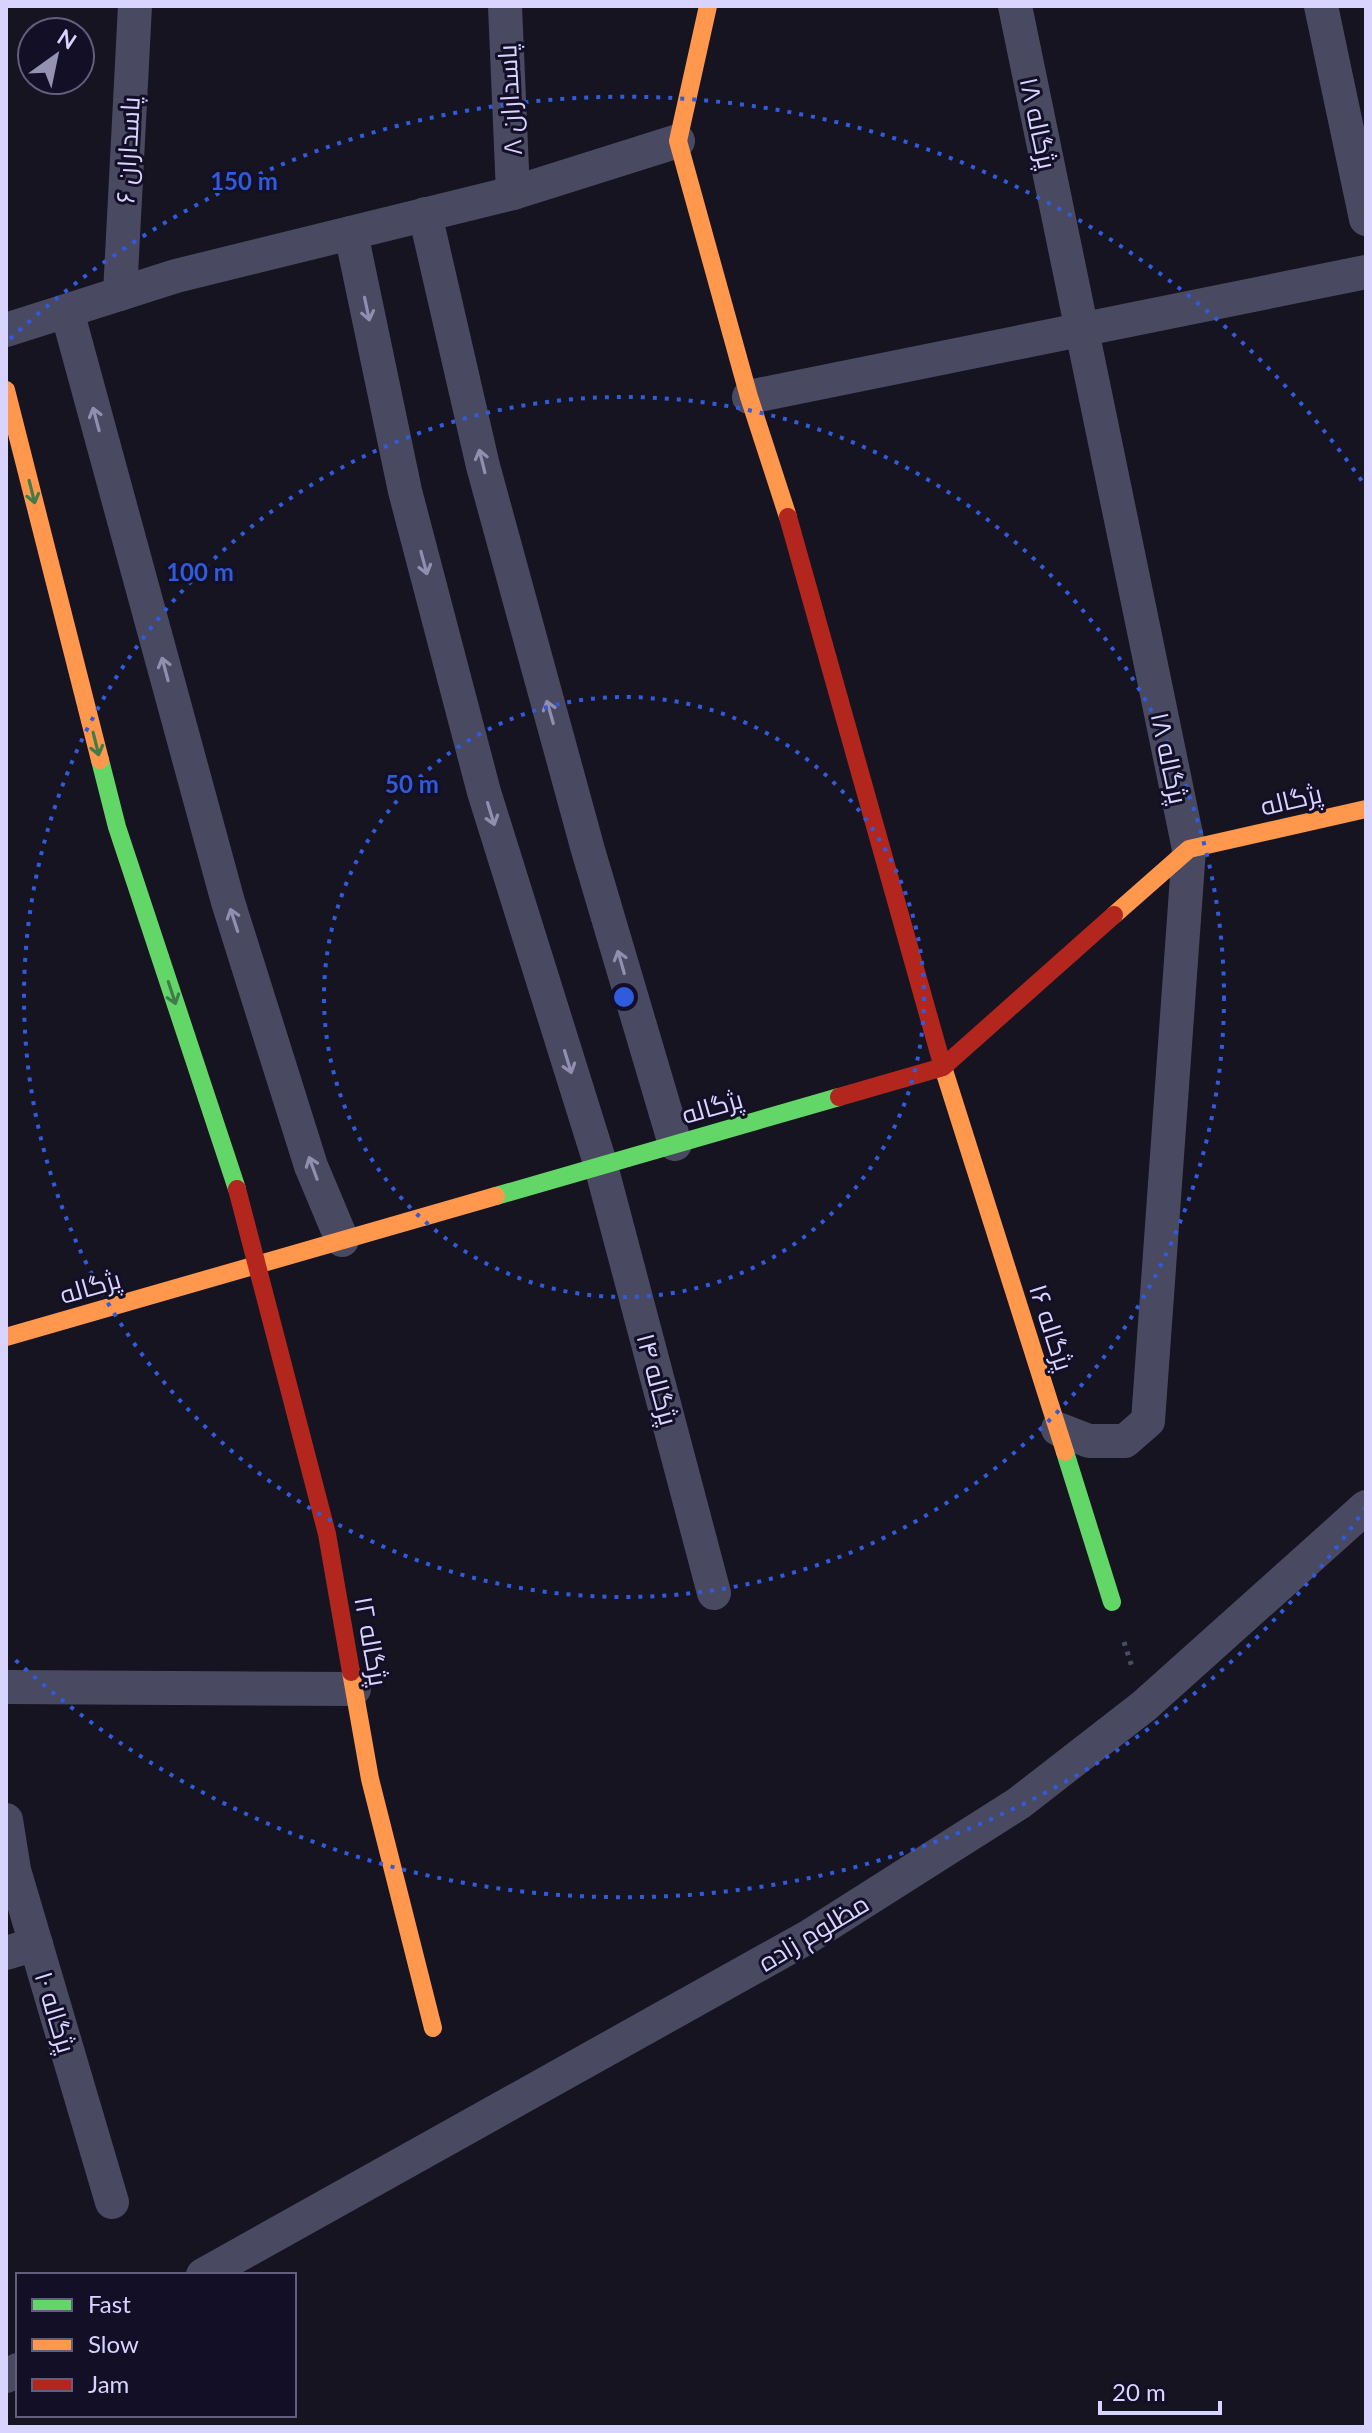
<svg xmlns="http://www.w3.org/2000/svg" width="1372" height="2433" font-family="Lato,Cairo,sans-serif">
  <rect width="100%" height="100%" fill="#161421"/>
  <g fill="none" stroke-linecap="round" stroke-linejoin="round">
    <path stroke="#44505f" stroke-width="5" stroke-dasharray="4 6" stroke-linecap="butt" d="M1124 1642 1132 1667"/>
    <g stroke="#4a4962" stroke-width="34">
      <path d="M505 6 513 193"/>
      <path d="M1015 6 1189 849 1148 1421 1125 1441H1089L1058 1429"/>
      <path d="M1321 6 1366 219"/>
      <path d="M425 214 483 466 588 850 675 1144"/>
      <path d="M351 233 405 491 484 792 601 1166 714 1593"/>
      <path d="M120 294 135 6"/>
      <path d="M67 311 228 902 311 1166 342 1240"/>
      <path d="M6 330 176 276 513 193 678 141"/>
      <path d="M749 397 1366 272"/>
      <path d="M6 1687 354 1689"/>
      <path d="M6 1820 14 1870 112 2202"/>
      <path d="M6 1953 36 1944"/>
      <path d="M203 2275 808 1937 1019 1803 1144 1706 1366 1507"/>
      <path d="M6 2376 18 2370"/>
    </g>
    <g stroke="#63d668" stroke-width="18">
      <path d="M100 760 117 827 237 1189"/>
      <path d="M496 1196 839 1097"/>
      <path d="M1065 1452 1112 1602"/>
    </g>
    <g stroke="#ff974d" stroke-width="18">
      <path d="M708 6 678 141 749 397 788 517"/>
      <path d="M6 390 100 760"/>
      <path d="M1114 915 1189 849 1366 809"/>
      <path d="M942 1064 1065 1452"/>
      <path d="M6 1337 496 1196"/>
      <path d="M351 1672 370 1779 433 2028"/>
    </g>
    <g stroke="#b3261e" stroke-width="18">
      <path d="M788 517 942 1064"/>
      <path d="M839 1097 943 1067 1114 915"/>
      <path d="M237 1189 327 1534 351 1672"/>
    </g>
  </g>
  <defs><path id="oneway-shaft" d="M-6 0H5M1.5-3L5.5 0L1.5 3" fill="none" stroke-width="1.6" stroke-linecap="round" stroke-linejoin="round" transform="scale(2)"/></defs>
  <g stroke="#928eb0">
    <use href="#oneway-shaft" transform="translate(367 309) rotate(78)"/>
    <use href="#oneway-shaft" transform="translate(96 419) rotate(-105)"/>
    <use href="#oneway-shaft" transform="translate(482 461) rotate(-104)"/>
    <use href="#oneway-shaft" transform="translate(424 563) rotate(75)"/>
    <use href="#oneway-shaft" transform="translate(165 669) rotate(-105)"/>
    <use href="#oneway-shaft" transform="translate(550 712) rotate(-106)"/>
    <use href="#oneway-shaft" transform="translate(491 814) rotate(73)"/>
    <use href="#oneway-shaft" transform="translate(234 920) rotate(-108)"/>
    <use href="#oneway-shaft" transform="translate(621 962) rotate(-106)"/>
    <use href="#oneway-shaft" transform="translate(568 1062) rotate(73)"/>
    <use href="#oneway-shaft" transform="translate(313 1168) rotate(-110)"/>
  </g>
  <g stroke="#3f7c4a">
    <use href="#oneway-shaft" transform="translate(32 492) rotate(76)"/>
    <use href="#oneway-shaft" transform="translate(96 744) rotate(76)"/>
    <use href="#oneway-shaft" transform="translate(172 993) rotate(72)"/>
  </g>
  <g fill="none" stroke="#305bdc" stroke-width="4" stroke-dasharray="4 8">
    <circle cx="624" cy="997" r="300"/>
    <circle cx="624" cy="997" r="600"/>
    <path d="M1366 1507A900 900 0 0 1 10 1655M10 339A900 900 0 0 1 1366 487"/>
  </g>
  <g text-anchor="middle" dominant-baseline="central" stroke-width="6" stroke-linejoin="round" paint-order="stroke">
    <g font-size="26" fill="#d9d4ff" stroke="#130f26">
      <text transform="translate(509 100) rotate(-93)">پاسداران ۸</text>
      <text transform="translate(1039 123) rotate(78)">پژگاله ۱۸</text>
      <text transform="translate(127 150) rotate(-87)">پاسداران ۶</text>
      <text transform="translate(1170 758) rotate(78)">پژگاله ۱۸</text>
      <text transform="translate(1291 799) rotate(-13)">پژگاله</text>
      <text transform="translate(712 1106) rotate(-16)">پژگاله</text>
      <text transform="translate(90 1286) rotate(-16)">پژگاله</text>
      <text transform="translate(1052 1327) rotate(72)">پژگاله ۱۶</text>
      <text transform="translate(658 1379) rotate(75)">پژگاله ۱۴</text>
      <text transform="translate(372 1641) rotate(80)">پژگاله ۱۲</text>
      <text transform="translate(813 1932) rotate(-31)">مظلوم زاده</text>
      <text transform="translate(56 2012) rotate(73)">پژگاله ۱۰</text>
    </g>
  </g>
  <circle cx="624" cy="997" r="12" fill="#305bdc" stroke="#130f26" stroke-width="4"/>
  <g font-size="24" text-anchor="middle" font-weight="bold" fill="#305bdc" stroke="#130f26" stroke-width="6" stroke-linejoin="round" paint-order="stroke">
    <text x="244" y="190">150 m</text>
    <text x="200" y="581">100 m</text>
    <text x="412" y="793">50 m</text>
  </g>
  <rect width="1372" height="2433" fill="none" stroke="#d9d4ff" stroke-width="16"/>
  <rect x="16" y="2273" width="280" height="144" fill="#130f26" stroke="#625e7d" stroke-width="2"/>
  <rect x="32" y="2299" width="40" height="12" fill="#63d668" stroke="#625e7d" stroke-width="2"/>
  <text x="88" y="2313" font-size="24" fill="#d9d4ff">Fast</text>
  <rect x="32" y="2339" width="40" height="12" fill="#ff974d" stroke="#625e7d" stroke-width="2"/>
  <text x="88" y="2353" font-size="24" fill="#d9d4ff">Slow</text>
  <rect x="32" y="2379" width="40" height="12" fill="#b3261e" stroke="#625e7d" stroke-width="2"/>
  <text x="88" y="2393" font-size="24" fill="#d9d4ff">Jam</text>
  <g transform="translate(56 56) rotate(33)"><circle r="38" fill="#130f26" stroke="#625e7d" stroke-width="2"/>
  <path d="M0-6L14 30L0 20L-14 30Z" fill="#9591b1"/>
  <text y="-12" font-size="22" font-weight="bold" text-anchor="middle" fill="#d9d4ff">N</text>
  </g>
  <path d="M1100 2401v12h120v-12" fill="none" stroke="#d9d4ff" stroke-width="4"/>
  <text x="1112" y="2401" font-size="24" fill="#d9d4ff" stroke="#130f26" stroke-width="6" paint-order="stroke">20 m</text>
</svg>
